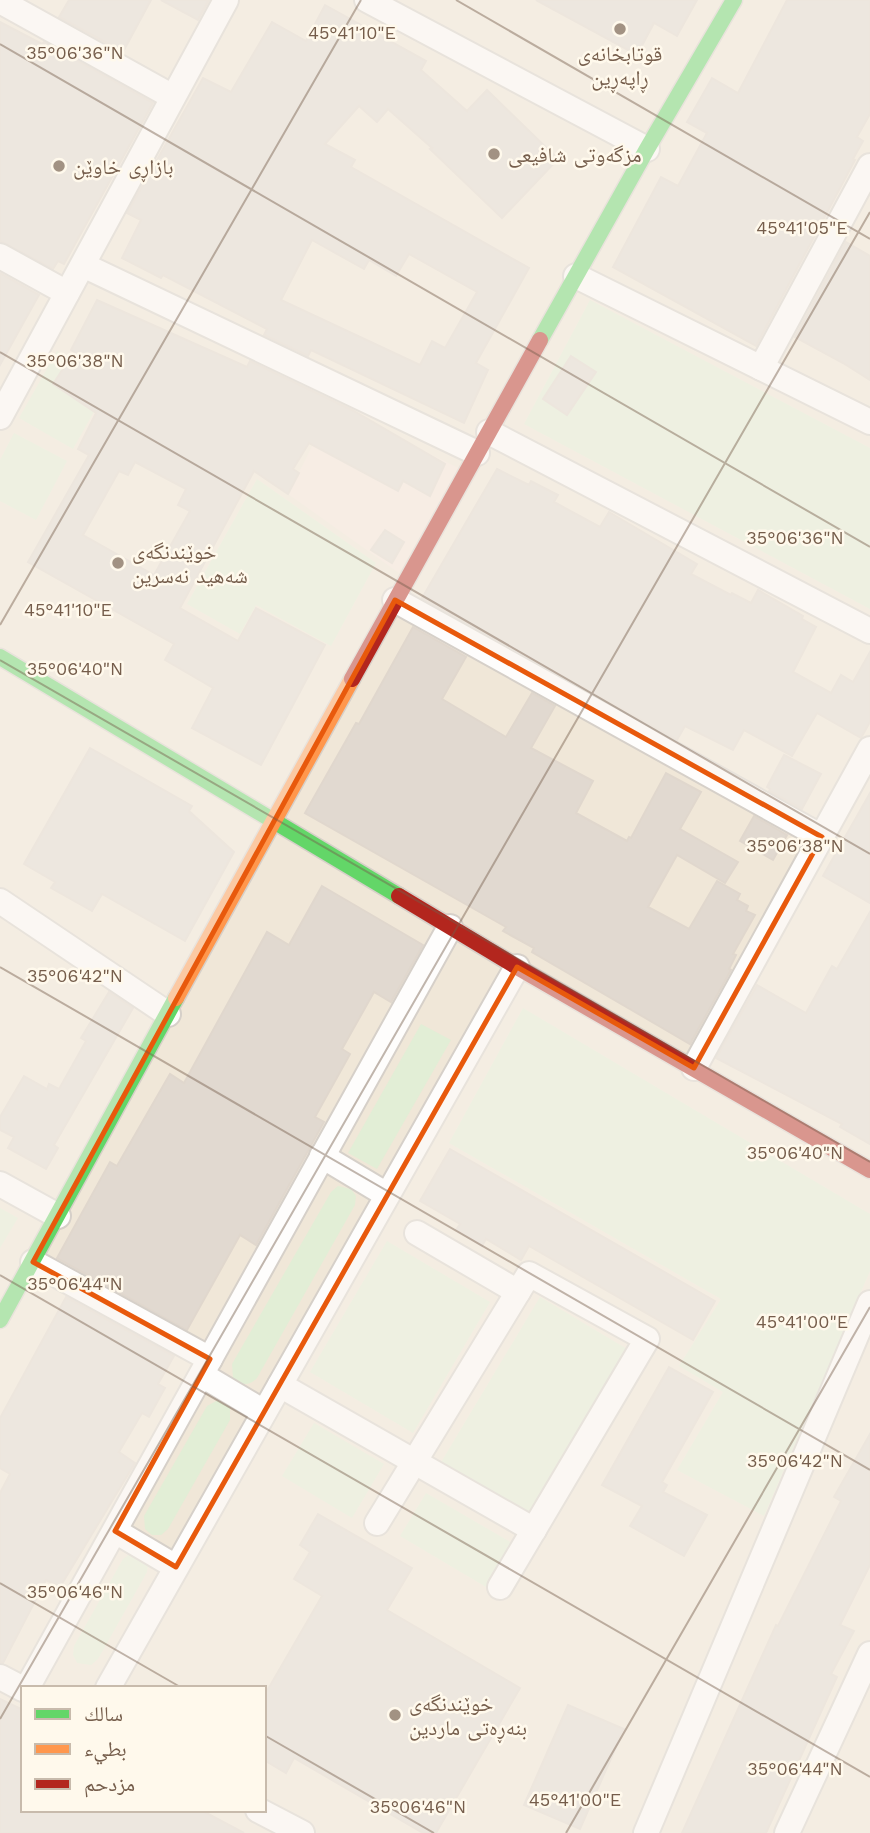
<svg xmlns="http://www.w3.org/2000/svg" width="870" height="1833" font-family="'Work Sans','Noto Naskh Arabic',sans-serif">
  <rect width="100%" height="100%" fill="#f7f3eb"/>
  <path fill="#f0e7d8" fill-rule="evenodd" d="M0 0H870V1833H0ZM23 1688H264V1810H23Z"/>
  <path fill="#f5e6dc" d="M333 405 460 469 399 573 288 494Z"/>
  <g fill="#e2eed6">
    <path d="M590 300 870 448V609L524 424Z"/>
    <path d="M57 351 111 381 73 449 19 418Z"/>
    <path d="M14 433 67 461 36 520 0 501V460Z"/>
    <path d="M257 479 376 563 331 646 256 605 240 634 187 604Z"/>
    <path d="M523 1008 870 1214V1271L764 1516 677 1470 723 1392 679 1366 721 1299 449 1143Z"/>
    <path d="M421 1024 451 1040 377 1169 348 1153Z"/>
    <path d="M338 1186 351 1189 356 1196 355 1205 257 1378C250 1386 240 1386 233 1378L232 1364 331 1192Z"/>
    <path d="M0 1208 18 1218 0 1248Z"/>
    <path d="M387 1241 490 1302 413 1433 310 1372Z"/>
    <path d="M540 1297 627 1349 527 1516 440 1464Z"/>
    <path d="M218 1400 230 1406V1420L168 1529 161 1535H152L145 1529 144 1516 207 1406Z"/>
    <path d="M314 1423 384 1464 352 1518 282 1476Z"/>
    <path d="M426 1493 512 1543 486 1587 400 1536Z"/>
    <path d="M130 1554 148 1563 147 1572 98 1659 91 1665 77 1663 73 1655 74 1646 123 1559Z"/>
  </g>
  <g fill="#e1d9d0" stroke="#e0d7cd" stroke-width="2" fill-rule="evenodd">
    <path d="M69 0H151L123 52 59 17Z"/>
    <path d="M161 0H209L198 20Z"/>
    <path d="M536 0H697L677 36 654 23 637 55Z"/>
    <path d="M787 0H870V114L857 137 863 141 853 159 855 160 756 346 613 267 661 177 678 186 707 133 687 122 712 78 738 93Z"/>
    <path d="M325 5 426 61 421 70 467 111 487 90 558 159 502 218 430 149 432 148 388 109 377 122 359 106 325 144 355 160 351 167 529 268 476 363 488 370 464 423 311 350 308 356 264 335 267 329 163 275 161 278 122 258 141 220 127 213 203 78 231 92 272 22 306 41ZM312 240 364 269 369 260 396 276 409 254 477 292 445 348 432 341 420 365 281 300Z"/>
    <path d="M0 22 42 44 44 42 153 103 64 264 58 261 53 269 0 241Z"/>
    <path d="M846 242 870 256V380L843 363 795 337Z"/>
    <path d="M0 273 39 295 0 365Z"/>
    <path d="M97 300 247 367 250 361 352 410 445 464 430 496 403 481 398 491 309 443 293 469 299 473 288 494 254 471 180 608 238 641 256 608 325 645 261 765 192 728 213 688 165 660 174 644 28 562 89 455 78 449 96 413 53 384 74 352 71 350ZM135 462 186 489 178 505 190 511 154 575 83 535 119 471 128 475Z"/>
    <path d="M571 356 596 372 567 415 543 399Z"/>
    <path d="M497 469 529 485 531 481 558 495 554 502 600 527 609 512 697 564 691 574 731 595 732 593 751 603 758 590 803 616 802 619 816 627 793 672 831 693 841 675 853 682 870 652V722L861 738 817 713 792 756 744 730 733 750 685 726 677 740 422 598Z"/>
    <path d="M385 530 404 542 392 563 371 550Z"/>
    <path d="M413 627 466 657 442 699 506 737 532 693 555 706 531 748 593 781 576 813 627 841 629 837 631 838 666 773 701 792 680 829 738 862 725 883 677 855 648 907 689 929 717 881 740 894 737 900 748 906 746 911 755 915 733 954 736 955 729 969 731 970 690 1044 532 952 534 948 503 931 506 927 305 813 356 723 359 724Z"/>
    <path d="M90 748 192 806 189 811 234 852 185 941 102 894 92 911 51 888 55 882 24 864Z"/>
    <path d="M784 755 821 774 802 809 769 791 770 789 767 787Z"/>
    <path d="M870 793V903L823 876Z"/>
    <path d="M754 816 787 835 773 860 740 841Z"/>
    <path d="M322 886 423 945 391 1002 374 992 342 1049 350 1054 315 1117 324 1122 256 1245 240 1235 187 1330 57 1258 110 1162 117 1166 170 1074 184 1083 267 932 289 945Z"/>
    <path d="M870 912V1144L840 1127 842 1124 716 1058 757 985 806 1013 832 966 837 969Z"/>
    <path d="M109 992 133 1008 54 1145 58 1148 46 1169 8 1148 14 1137 0 1130V1117L24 1076 47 1089 49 1084 59 1089 86 1041 81 1038Z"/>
    <path d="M450 1149 715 1301 693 1340 529 1246 521 1260 486 1239 482 1246 456 1230 460 1224 420 1201Z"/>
    <path d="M66 1297 174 1356 158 1384 165 1388 149 1417 142 1413 119 1452 135 1463 60 1587 46 1580 3 1663 0 1662V1493L10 1474 0 1468V1418Z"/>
    <path d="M669 1367 713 1392 662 1482 667 1485 663 1492 707 1515 684 1556 630 1526 642 1506 602 1485Z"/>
    <path d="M870 1434V1565L840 1625 854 1631 831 1674 837 1677 766 1833H682L776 1625 778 1626 841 1501 834 1497Z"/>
    <path d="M318 1514 412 1568 387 1610 520 1688 436 1833H423L294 1758 286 1773 264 1760V1696L322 1596 294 1579 310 1552 300 1545Z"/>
    <path d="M0 1699 23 1710V1810H201L244 1833H0Z"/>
    <path d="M568 1705 624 1729 580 1829 524 1805Z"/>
  </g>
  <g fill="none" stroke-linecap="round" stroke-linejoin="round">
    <defs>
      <g id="street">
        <path d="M367 0 647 149"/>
        <path d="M0 1 173 97"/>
        <path d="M0 256 67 293"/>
        <path d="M83 265 477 453"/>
        <path d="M576 276 870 422"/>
        <path d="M761 368 870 166"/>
        <path d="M0 417 226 0"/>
        <path d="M489 432 870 631"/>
        <path d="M395 600 822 837"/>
        <path d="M0 901 168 1014"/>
        <path d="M694 1068 870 749"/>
        <path d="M322 1156 387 1195"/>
        <path d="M0 1184 58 1216"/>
        <path d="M417 1233 518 1292"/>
        <path d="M33 1262 210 1359"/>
        <path d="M202 1375 264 1412"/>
        <path d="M280 1385 534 1530"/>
        <path d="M377 1523 529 1274 647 1339 500 1587"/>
        <path d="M115 1531 176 1567"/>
        <path d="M0 1677 23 1689"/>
        <path d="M27 1688 450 927"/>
        <path d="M108 1688 517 967"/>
        <path d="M258 1810 302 1833"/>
        <path d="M646 1833 870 1303"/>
        <path d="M787 1833 870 1654"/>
      </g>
      <g id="fast">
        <path d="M540 340 647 149 734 0"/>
        <path d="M0 657 399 896"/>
        <path d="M0 1320 176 998"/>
      </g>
      <path id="slow" d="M176 998 352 679"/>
      <g id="jam">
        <path d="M352 679 540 340"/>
        <path d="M399 896 517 967 870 1170"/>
      </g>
    </defs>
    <use href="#street" stroke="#d6d0c9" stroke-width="28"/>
    <use href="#fast" stroke="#d7d0c9" stroke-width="19"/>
    <use href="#slow" stroke="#d7d0c9" stroke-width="19"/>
    <use href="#jam" stroke="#d7d0c9" stroke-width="19"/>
    <use href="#street" stroke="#fefdfc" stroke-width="24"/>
    <use href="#fast" stroke="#63d668" stroke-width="16"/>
    <use href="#slow" stroke="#ff974d" stroke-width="16"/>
    <use href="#jam" stroke="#b3261e" stroke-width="16"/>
  </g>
  <path d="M0 0H870V1833H0ZM395 600 822 837 694 1068 517 967 176 1567 115 1531 210 1359 33 1262Z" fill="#f7f3eb" fill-opacity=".55" fill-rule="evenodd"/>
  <path fill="none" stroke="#e8590c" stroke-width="5" stroke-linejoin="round" d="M395 600 822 837 694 1068 517 967 176 1567 115 1531 210 1359 33 1262Z"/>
  <path fill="none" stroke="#755d4b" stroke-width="2" stroke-opacity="0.45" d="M456 0 870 239M0 44 870 547M0 352 870 854M0 625 361 0M0 660 870 1162M0 967 870 1470M0 1275 870 1777M0 1583 182 1688M0 1719 870 212M264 1735 434 1833M566 1833 870 1307"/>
  <g fill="#a29283" stroke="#fff9ec" stroke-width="2.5">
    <circle cx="620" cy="29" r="7"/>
    <circle cx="494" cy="154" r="7"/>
    <circle cx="59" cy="166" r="7"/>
    <circle cx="118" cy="563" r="7"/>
    <circle cx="395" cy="1715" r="7"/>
  </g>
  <g text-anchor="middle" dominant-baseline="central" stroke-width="5" stroke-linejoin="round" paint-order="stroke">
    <g font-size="21" fill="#755d4b" stroke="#fff9ec" text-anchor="start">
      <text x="620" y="53" text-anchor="middle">قوتابخانەی<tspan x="620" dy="24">ڕاپەڕین</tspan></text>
      <text x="508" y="154">مزگەوتی شافیعی</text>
      <text x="73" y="166">بازاڕی خاوێن</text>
      <text x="132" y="551">خوێندنگەی<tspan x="132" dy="24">شەهید نەسرین</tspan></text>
      <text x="409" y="1703">خوێندنگەی<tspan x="409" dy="24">بنەڕەتی ماردین</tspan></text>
    </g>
  </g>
  <g font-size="18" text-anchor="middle" fill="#755d4b" stroke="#fff9ec" stroke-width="5" stroke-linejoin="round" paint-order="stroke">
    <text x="352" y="39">45°41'10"E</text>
    <text x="75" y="59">35°06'36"N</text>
    <text x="802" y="234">45°41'05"E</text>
    <text x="75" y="367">35°06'38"N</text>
    <text x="795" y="544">35°06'36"N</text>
    <text x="68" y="616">45°41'10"E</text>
    <text x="75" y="675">35°06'40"N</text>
    <text x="795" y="852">35°06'38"N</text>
    <text x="75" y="982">35°06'42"N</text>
    <text x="795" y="1159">35°06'40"N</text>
    <text x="75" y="1290">35°06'44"N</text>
    <text x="802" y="1328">45°41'00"E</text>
    <text x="795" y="1467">35°06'42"N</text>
    <text x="75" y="1598">35°06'46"N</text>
    <text x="795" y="1775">35°06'44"N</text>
    <text x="575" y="1806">45°41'00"E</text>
    <text x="418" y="1813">35°06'46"N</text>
  </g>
  <rect x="21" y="1686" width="245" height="126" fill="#fff9ec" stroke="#c8bbac" stroke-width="2"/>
  <rect x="35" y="1709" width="35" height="10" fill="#63d668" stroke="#c8bbac" stroke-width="2"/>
  <text x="84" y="1721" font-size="21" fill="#755d4b">سالك</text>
  <rect x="35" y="1744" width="35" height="10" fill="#ff974d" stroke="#c8bbac" stroke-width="2"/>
  <text x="84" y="1756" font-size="21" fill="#755d4b">بطيء</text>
  <rect x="35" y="1779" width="35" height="10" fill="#b3261e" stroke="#c8bbac" stroke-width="2"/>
  <text x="84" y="1791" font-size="21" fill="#755d4b">مزدحم</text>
</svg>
